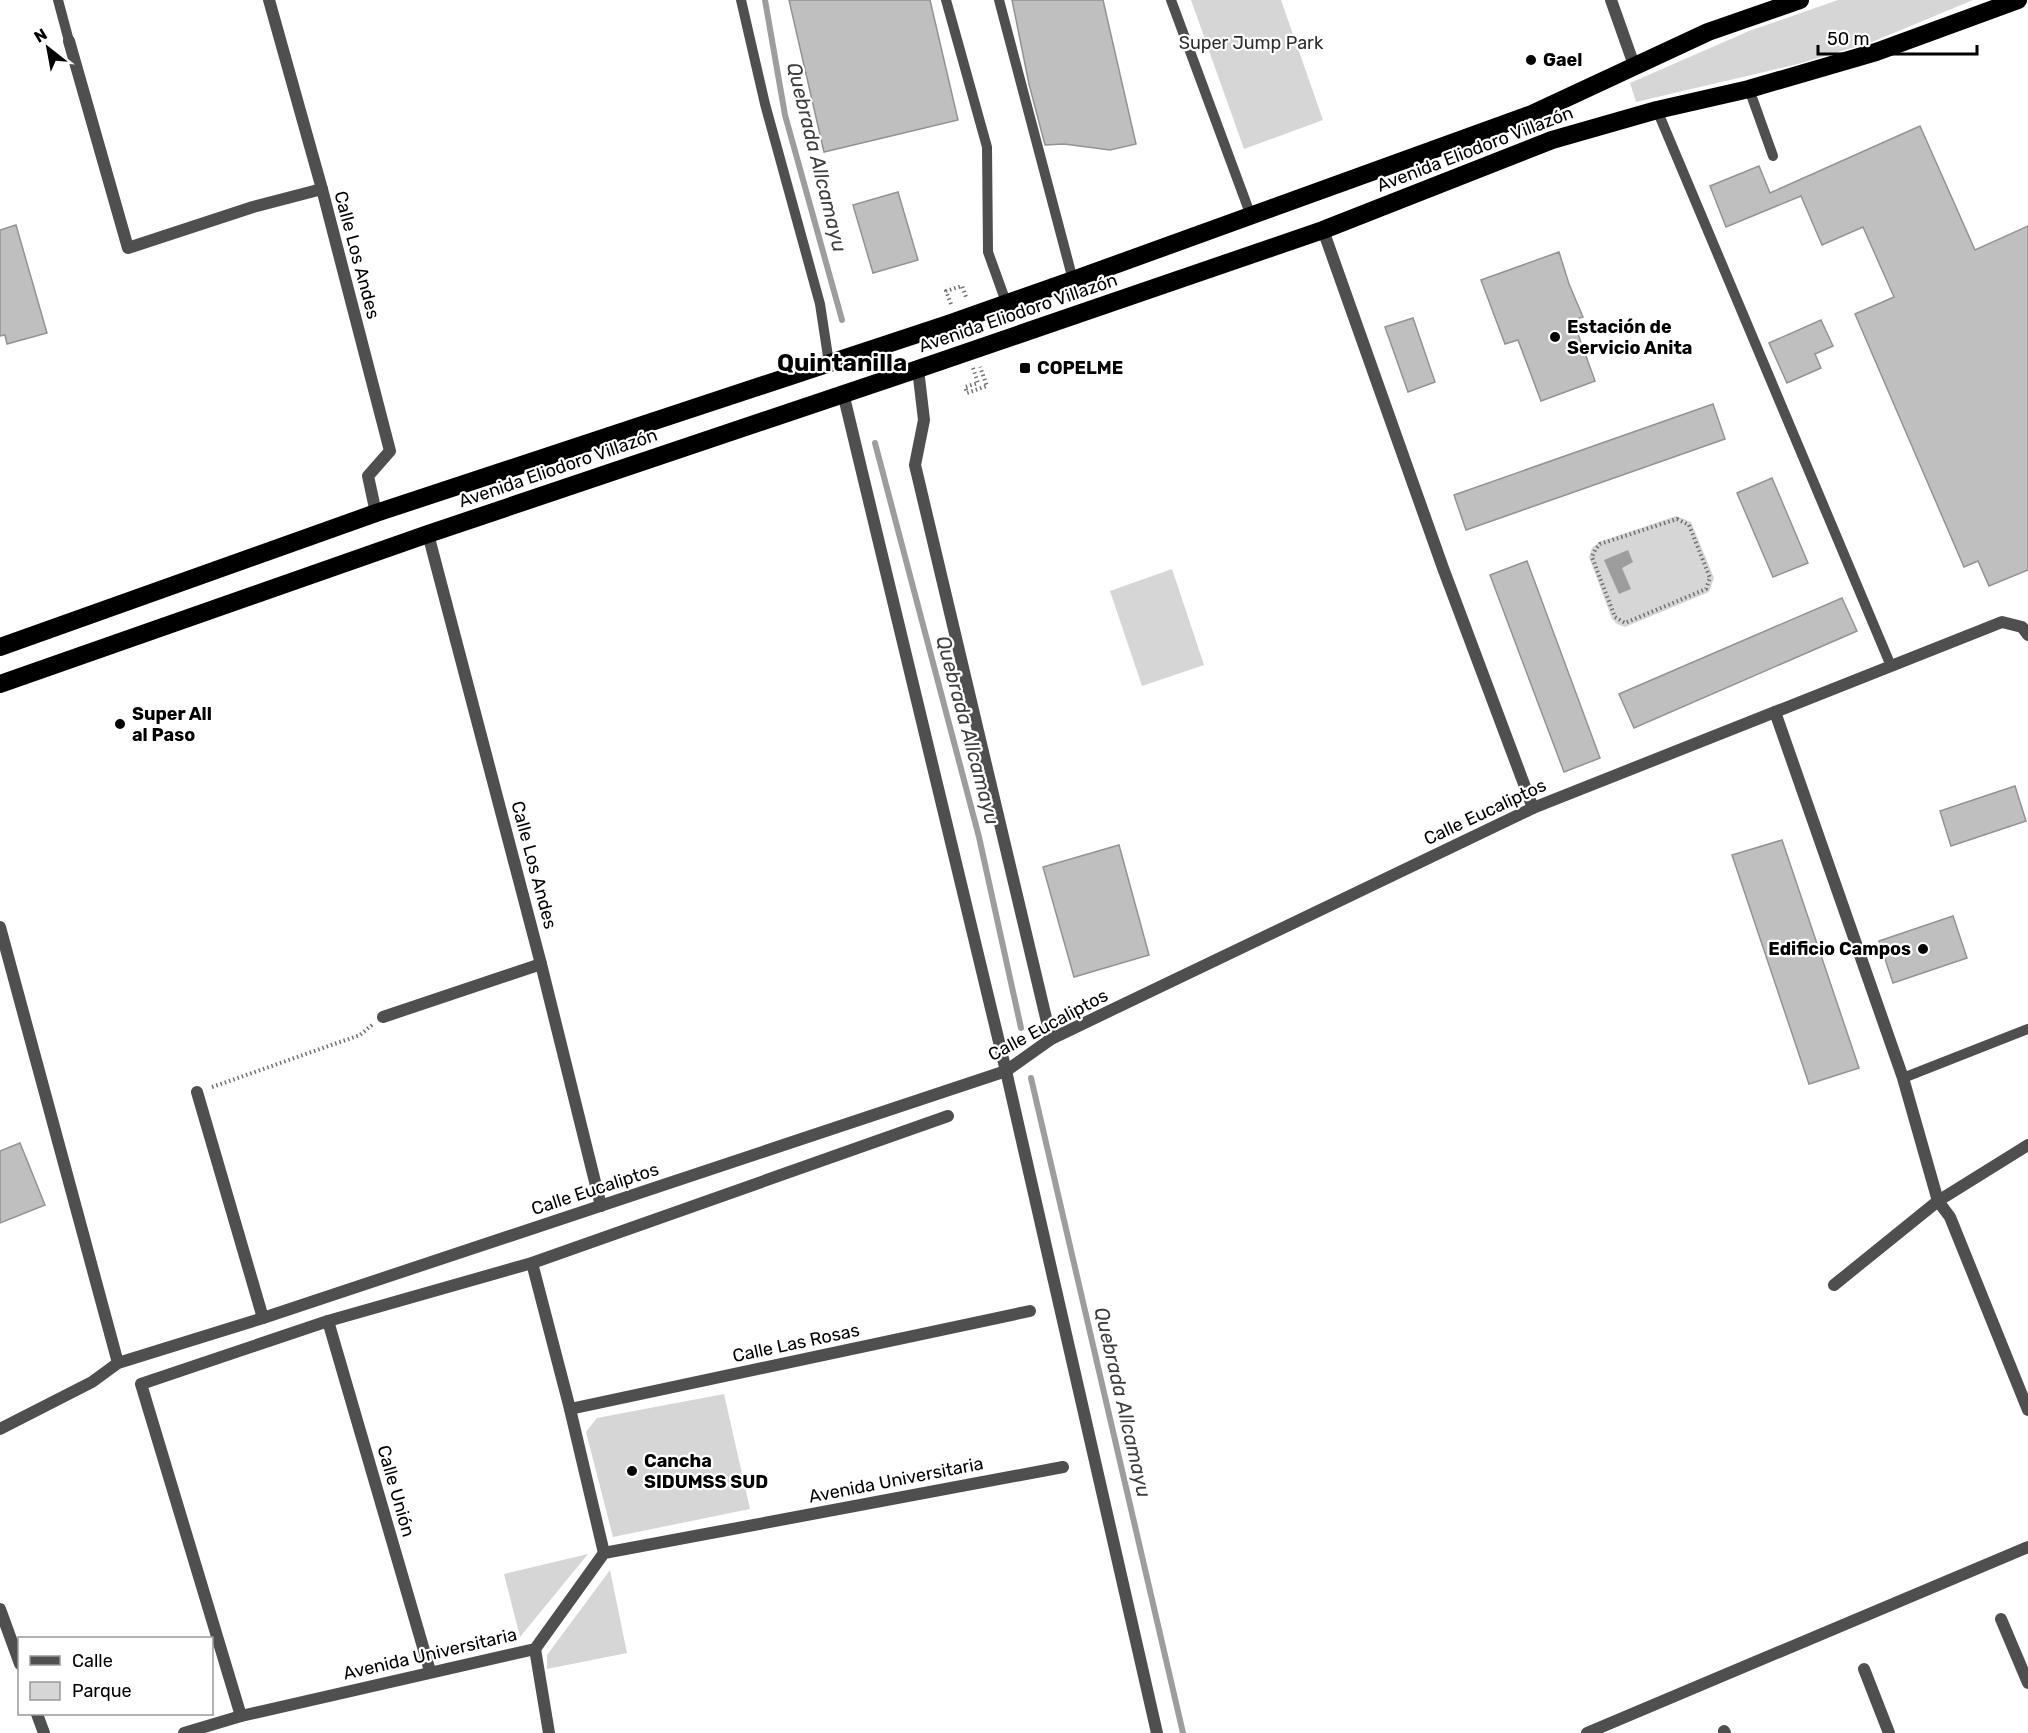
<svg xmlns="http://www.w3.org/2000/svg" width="2028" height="1733" font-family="Rubik,sans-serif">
  <rect width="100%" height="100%" fill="#fff"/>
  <g fill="#d6d6d6">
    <path d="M1191 0H1281L1323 120 1244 149Z"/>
    <path d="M1838 0H1973L1872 42 1798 64 1636 102 1630 83 1749 31Z"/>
    <path d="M1676 516 1691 522 1714 578 1709 592 1625 627 1617 624 1612 619 1589 557 1592 548 1599 542Z"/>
    <path d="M1172 569 1204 665 1142 686 1110 591Z"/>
    <path d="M724 1394 750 1509 613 1537 586 1432 597 1418Z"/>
    <path d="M588 1554 520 1637 504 1574Z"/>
    <path d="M610 1570 627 1653 547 1669V1655Z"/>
  </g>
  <path fill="#9d9d9d" d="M1628 550 1633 562 1622 568 1631 589 1619 594 1604 560Z"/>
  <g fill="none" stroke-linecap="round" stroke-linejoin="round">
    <g stroke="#9d9d9d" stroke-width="6">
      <path d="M765 0 785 115 842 320"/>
      <path d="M875 443 979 837 1021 1028"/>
      <path d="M1031 1078 1183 1733"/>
    </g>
  </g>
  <g fill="#bfbfbf" stroke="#939393" stroke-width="1.5">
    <path d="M789 0H930L958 120 824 152Z"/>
    <path d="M1012 0H1103L1136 144 1110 150 1064 144 1045 145 1029 84Z"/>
    <path d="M1920 126 1975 250 2028 226V570L1989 586 1978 561 1964 567 1855 314 1894 297 1863 227 1822 245 1801 196 1726 227 1710 186 1759 166 1770 193Z"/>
    <path d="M898 192 918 260 873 273 853 205Z"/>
    <path d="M16 225 47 333 7 344 5 335 0 336V230Z"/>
    <path d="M1559 252 1569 284 1583 317 1573 320 1595 381 1541 401 1518 340 1505 344 1481 280Z"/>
    <path d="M1413 318 1435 382 1408 392 1385 327Z"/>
    <path d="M1821 320 1833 346 1815 354 1821 368 1787 383 1769 343Z"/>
    <path d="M1713 404 1725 439 1466 530 1454 495Z"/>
    <path d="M1772 478 1808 563 1773 577 1737 493Z"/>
    <path d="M1527 561 1600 758 1564 772 1490 575Z"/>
    <path d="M1842 598 1857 631 1634 728 1619 694Z"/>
    <path d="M2015 786 2026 821 1951 846 1940 811Z"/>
    <path d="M1782 840 1859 1068 1809 1084 1732 855Z"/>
    <path d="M1119 845 1149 955 1074 977 1043 867Z"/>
    <path d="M1953 916 1967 958 1893 983 1879 941Z"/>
    <path d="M20 1143 45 1205 0 1223V1151Z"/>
  </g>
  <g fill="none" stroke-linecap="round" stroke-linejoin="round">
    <g stroke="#717171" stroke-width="4" stroke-dasharray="1.5 3" stroke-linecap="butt">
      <path d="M951 304 946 291 962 286 966 297 964 298"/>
      <path d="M973 368 978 383 965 387 967 393 987 386 980 367"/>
      <path d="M1677 519 1689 525 1710 578 1706 589 1625 623 1615 617 1592 557 1595 550 1600 544Z"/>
      <path d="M212 1087 360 1035 372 1025"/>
    </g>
    <g stroke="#4f4f4f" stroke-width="10">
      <path d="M58 0 69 41"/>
      <path d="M741 0 765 104 820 304 829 363"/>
      <path d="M946 0 987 147 988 252 1006 302"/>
      <path d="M999 0 1073 280"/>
      <path d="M1171 0 1251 216"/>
      <path d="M1749 89 1773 156"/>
      <path d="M1657 110 1891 666"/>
      <path d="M1903 1078 2028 1029"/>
    </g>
    <g stroke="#4f4f4f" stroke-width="12">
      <path d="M269 0 322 189 390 451 368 476 376 513"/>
      <path d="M1611 0 1634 65"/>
      <path d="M69 41 128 248 253 207 322 189"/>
      <path d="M1323 230 1443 568 1533 808"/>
      <path d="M918 369 924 420 915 465 1051 1039"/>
      <path d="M843 393 1006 1071 1157 1733"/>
      <path d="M428 534 541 964 601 1206"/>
      <path d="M1775 712 1903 1078 1938 1201 1950 1217 2028 1410"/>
      <path d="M0 927 118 1363"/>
      <path d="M383 1017 541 964"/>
      <path d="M197 1092 263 1318"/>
      <path d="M532 1263 570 1409 604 1553"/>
      <path d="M1834 1285 1938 1201 2028 1145"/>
      <path d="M328 1321 430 1671"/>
      <path d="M570 1409 1030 1311"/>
      <path d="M0 1429 92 1382 118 1363 263 1318 1006 1071 1051 1039 1533 808 2002 622 2022 627 2028 635"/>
      <path d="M0 1609 20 1664"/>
      <path d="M2001 1619 2028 1683"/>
      <path d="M535 1649 549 1733"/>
      <path d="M1864 1669 1889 1733"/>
      <path d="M37 1714 44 1733"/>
      <path d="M241 1716 141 1384 328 1321 532 1263 948 1116"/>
      <path d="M1724 1731 1725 1733"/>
      <path d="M184 1733 241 1716 535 1649 604 1553 1063 1467"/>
      <path d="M1587 1733 2028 1547"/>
    </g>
    <g stroke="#000" stroke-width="18">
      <path d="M0 647 376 513 948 324 1073 280 1532 114 1708 32 1800 0"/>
      <path d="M0 684 428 534 918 369 1323 230 1552 140 1657 110 1749 89 1876 52 2018 0"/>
    </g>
  </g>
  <g fill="#000" stroke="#fff" stroke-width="2">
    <circle cx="1531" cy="60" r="6"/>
    <circle cx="1555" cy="337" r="6"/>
    <rect x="1019" y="362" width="12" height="12" rx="3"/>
    <circle cx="120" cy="724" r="6"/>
    <circle cx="1923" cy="949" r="6"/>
    <circle cx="632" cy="1471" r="6"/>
  </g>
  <g text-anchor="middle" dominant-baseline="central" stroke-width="4.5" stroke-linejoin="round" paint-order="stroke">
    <g font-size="18" fill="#2d2d2d" stroke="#fff">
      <text x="1251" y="43">Super Jump Park</text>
    </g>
    <g font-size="18" font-weight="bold" fill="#000" stroke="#fff" text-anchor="start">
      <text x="1543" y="60">Gael</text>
      <text x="1567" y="327">Estación de<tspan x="1567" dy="21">Servicio Anita</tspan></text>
      <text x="1037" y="368">COPELME</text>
      <text x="132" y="714">Super All<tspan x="132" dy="21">al Paso</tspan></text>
      <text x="1911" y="949" text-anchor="end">Edificio Campos</text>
      <text x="644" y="1461">Cancha<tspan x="644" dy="21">SIDUMSS SUD</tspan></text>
    </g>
    <g font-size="18" fill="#000" stroke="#fff">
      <text transform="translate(1475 149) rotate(-21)">Avenida Eliodoro Villazón</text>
      <text transform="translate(357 255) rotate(75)">Calle Los Andes</text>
      <text transform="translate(1018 313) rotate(-19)">Avenida Eliodoro Villazón</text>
      <text transform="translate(558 468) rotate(-19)">Avenida Eliodoro Villazón</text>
      <text transform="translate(1485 812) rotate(-25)">Calle Eucaliptos</text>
      <text transform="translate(534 865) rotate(75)">Calle Los Andes</text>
      <text transform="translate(1048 1025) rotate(-28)">Calle Eucaliptos</text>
      <text transform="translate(595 1189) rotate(-18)">Calle Eucaliptos</text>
      <text transform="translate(796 1343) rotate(-12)">Calle Las Rosas</text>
      <text transform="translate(896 1480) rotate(-11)">Avenida Universitaria</text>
      <text transform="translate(396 1491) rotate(74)">Calle Unión</text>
      <text transform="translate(430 1654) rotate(-13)">Avenida Universitaria</text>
    </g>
    <g font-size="20" font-style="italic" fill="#3e3e3e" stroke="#fff">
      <text transform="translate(817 157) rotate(76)">Quebrada Allcamayu</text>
      <text transform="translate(968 730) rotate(75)">Quebrada Allcamayu</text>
      <text transform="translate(1123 1402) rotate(77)">Quebrada Allcamayu</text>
    </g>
    <g font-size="24" font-weight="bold" fill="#000" stroke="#fff">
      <text x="842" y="363">Quintanilla</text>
    </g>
  </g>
  <rect x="18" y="1637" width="195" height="78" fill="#ffffff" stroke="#999999" stroke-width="1.5"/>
  <rect x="30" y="1656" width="30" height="9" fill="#4f4f4f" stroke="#999999" stroke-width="1.5"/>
  <text x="72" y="1667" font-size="18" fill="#000000">Calle</text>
  <rect x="30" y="1682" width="30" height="18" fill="#d6d6d6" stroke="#999999" stroke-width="1.5"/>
  <text x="72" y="1697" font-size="18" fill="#000000">Parque</text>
  <g transform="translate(48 48) rotate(329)" stroke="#ffffff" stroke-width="4.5" paint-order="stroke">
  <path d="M0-4.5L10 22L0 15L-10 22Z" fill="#000000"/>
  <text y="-9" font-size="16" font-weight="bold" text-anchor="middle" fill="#000000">N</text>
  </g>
  <path d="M1818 45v9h159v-9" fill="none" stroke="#000000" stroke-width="3"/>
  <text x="1827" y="45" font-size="18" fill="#000000" stroke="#ffffff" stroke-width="4.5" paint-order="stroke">50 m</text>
</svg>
